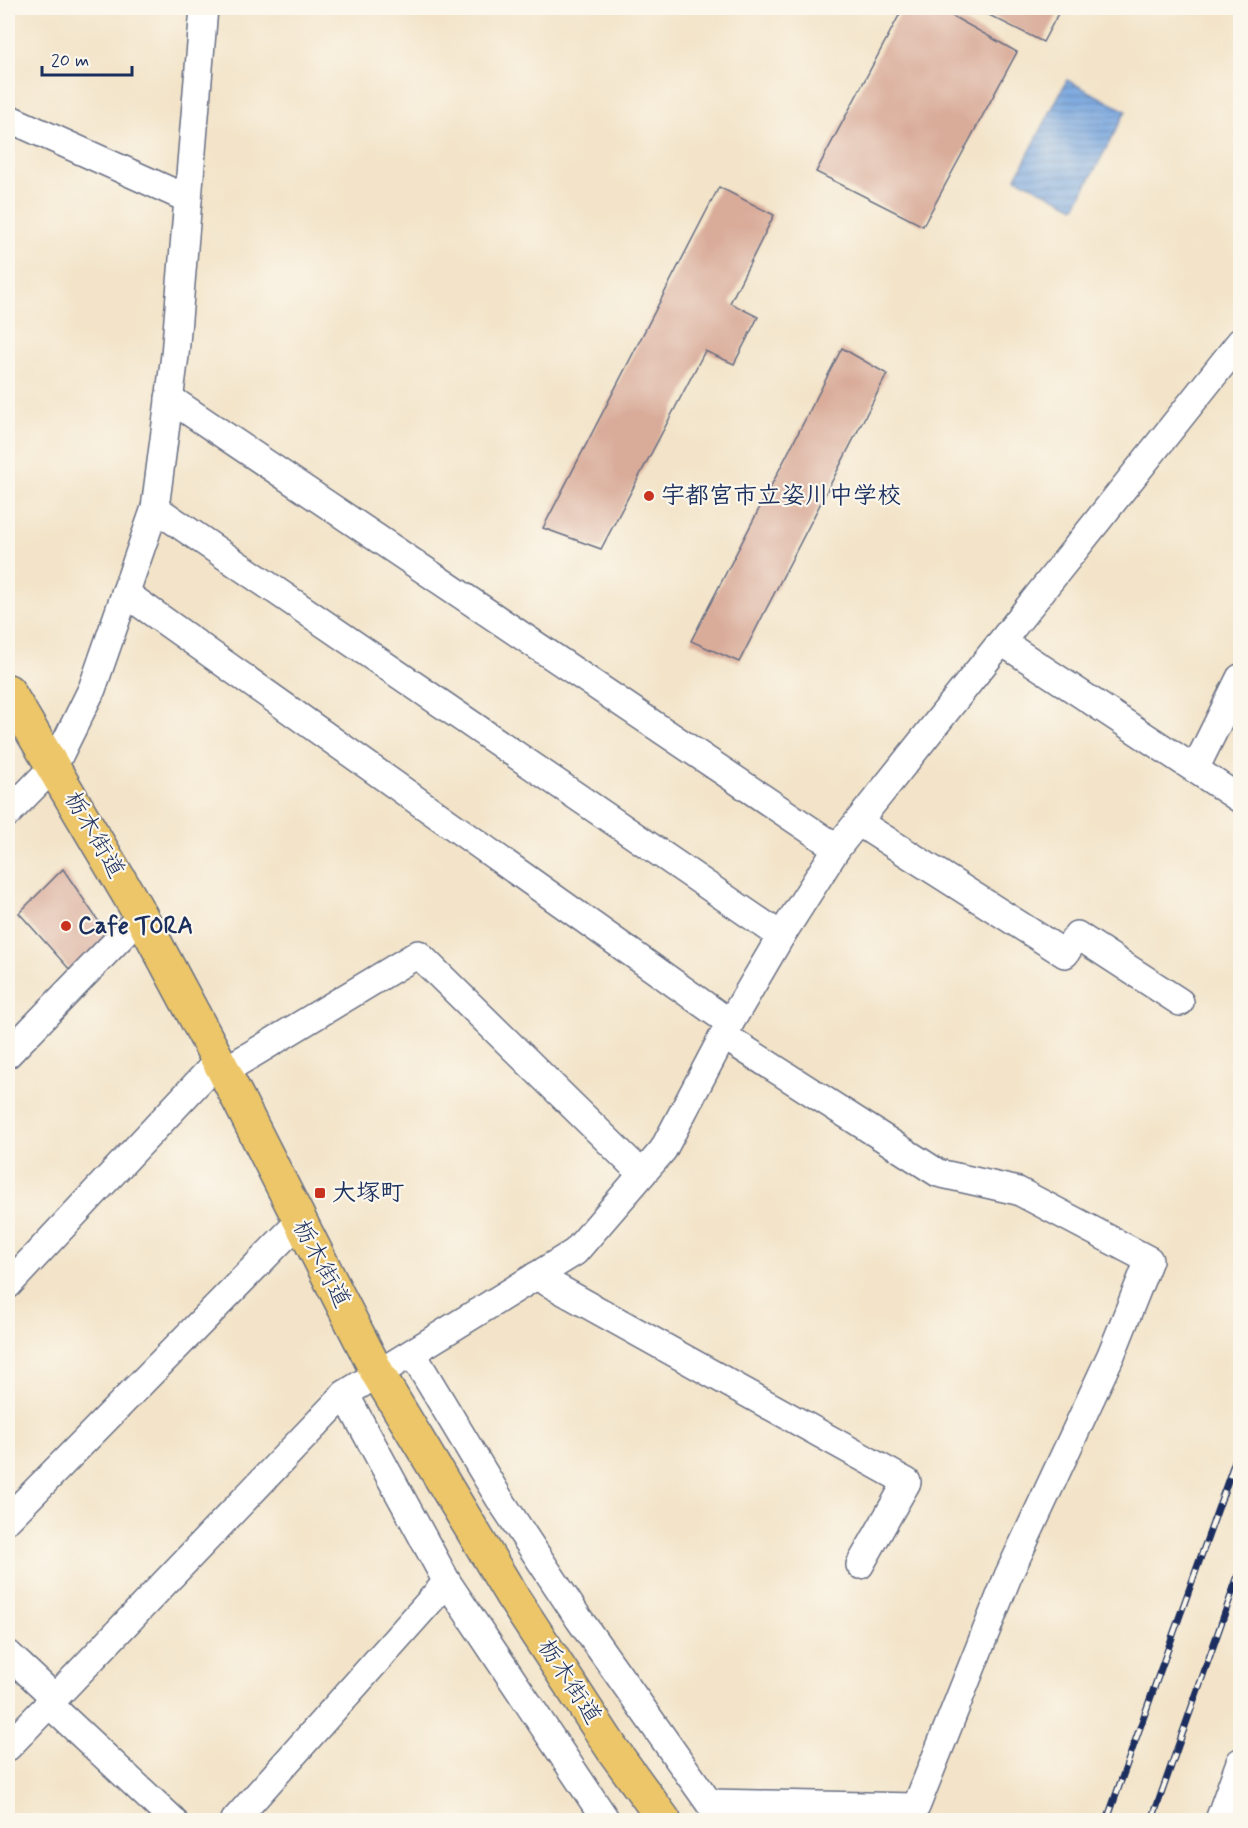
<svg xmlns="http://www.w3.org/2000/svg" width="1248" height="1828" font-family="Mynerve,'Klee One',sans-serif">
  <defs>
    <pattern id="water-rules" width="6" height="5" patternUnits="userSpaceOnUse" patternTransform="scale(1.5)"><rect width="6" height="5" fill="#75a4de"/><path d="M0 2.5h6" fill="none" stroke="#5f86b7"/></pattern>
  </defs>
  <rect width="100%" height="100%" fill="#fbf7ec"/>
  <filter id="ink" filterUnits="userSpaceOnUse"><feTurbulence type="fractalNoise" baseFrequency=".0167" numOctaves="2"/><feDisplacementMap in="SourceGraphic" scale="12" xChannelSelector="R" yChannelSelector="G"/><feConvolveMatrix kernelMatrix="1 2 1 2 8 2 1 2 1" color-interpolation-filters="sRGB"/></filter>
  <filter id="wash" filterUnits="userSpaceOnUse"><feTurbulence type="fractalNoise" baseFrequency=".008" numOctaves="4" result="noise"/><feDisplacementMap in="SourceGraphic" scale="24" xChannelSelector="R" yChannelSelector="G"/><feGaussianBlur stdDeviation="1.35" result="paint"/><feColorMatrix in="noise" values="0 0 0 0 0 0 0 0 0 0 0 0 0 0 0 0 0 1.4 0 .05"/><feComposite in="paint" operator="in"/></filter>
  <g filter="url(#wash)">
    <rect width="100%" height="100%" fill="#f3e4c9"/>
    <path fill="url(#water-rules)" stroke="#486a9e" stroke-width="1.5" d="M1067 80 1126 111 1075 207 1016 178Z"/>
    <g id="blocks">
      <g fill="#d9ab99">
        <path d="M903 8H938L1017 52 923 226 816 172Z"/>
        <path d="M975 8H1061L1043 42Z"/>
        <path d="M719 187 774 215 730 303 758 317 734 364 705 351 601 549 543 528Z"/>
        <path d="M842 348 887 374 739 662 691 641Z"/>
        <path d="M63 869 110 938 71 971 19 913Z"/>
      </g>
    </g>
  </g>
  <g filter="url(#ink)">
    <use href="#blocks" fill-opacity="0" stroke="#676e83" stroke-width="1.5"/>
    <g fill="none" stroke-linecap="round" stroke-linejoin="round">
      <defs>
        <g id="street">
          <path d="M8 118 188 199"/>
          <path d="M169 398 837 848"/>
          <path d="M155 508 781 936"/>
          <path d="M125 593 730 1023"/>
          <path d="M1002 642 1240 799"/>
          <path d="M1195 769 1240 678"/>
          <path d="M8 813 54 766 92 689 155 508 175 355 204 8"/>
          <path d="M858 822 1065 954 1077 935 1180 1002"/>
          <path d="M8 1054 141 916"/>
          <path d="M224 1071 418 954 642 1174"/>
          <path d="M536 1276 907 1482 860 1565"/>
          <path d="M8 1285 218 1061"/>
          <path d="M412 1353 499 1498 579 1619 719 1817"/>
          <path d="M345 1394 447 1582 606 1820"/>
          <path d="M8 1519 299 1222"/>
          <path d="M8 1654 54 1697"/>
          <path d="M48 1703 173 1820"/>
          <path d="M8 1747 345 1394 575 1252 663 1150 730 1023 781 936 837 848 1240 342"/>
          <path d="M710 1803 916 1807 1008 1576 1111 1355 1149 1260 1018 1191 938 1173 724 1036"/>
          <path d="M235 1820 447 1582"/>
          <path d="M1219 1820 1240 1762"/>
        </g>
        <path id="primary" d="M8 691 141 916 224 1071 378 1374 512 1596 613 1750 664 1820"/>
      </defs>
      <use href="#street" stroke="#676e83" stroke-width="30"/>
      <use href="#primary" stroke="#676e83" stroke-width="36"/>
      <use href="#street" stroke="#fff" stroke-width="27"/>
      <use href="#primary" stroke="#ecc669" stroke-width="33"/>
      <defs>
        <g id="rail">
          <path d="M1107 1820 1240 1447"/>
          <path d="M1152 1820 1240 1570"/>
        </g>
      </defs>
      <use href="#rail" stroke="#1b2f5e" stroke-width="7"/>
      <use href="#rail" stroke="#fbf7ec" stroke-width="4.5" stroke-dasharray="14" stroke-linecap="butt"/>
    </g>
  </g>
  <g fill="#c8321e" stroke="#fbf7ec" stroke-width="2">
    <circle cx="649" cy="496" r="6"/>
    <circle cx="66" cy="926" r="6"/>
    <rect x="314" y="1187" width="12" height="12" rx="3"/>
  </g>
  <g text-anchor="middle" dominant-baseline="central" stroke-width="4.5" stroke-linejoin="round" paint-order="stroke">
    <g font-size="24" font-weight="bold" fill="#1b2f5e" stroke="#fbf7ec" text-anchor="start">
      <text x="661" y="496">宇都宮市立姿川中学校</text>
      <text x="78" y="926">Cafe TORA</text>
      <text x="332" y="1193">大塚町</text>
    </g>
    <g font-size="24" fill="#1b2f5e" stroke="#fbf7ec">
      <text transform="translate(94 835) rotate(60)">栃木街道</text>
      <text transform="translate(321 1264) rotate(62)">栃木街道</text>
      <text transform="translate(569 1682) rotate(57)">栃木街道</text>
    </g>
  </g>
  <rect width="1248" height="1828" fill="none" stroke="#fbf7ec" stroke-width="30"/>
  <path d="M42 66v9h90v-9" fill="none" stroke="#1b2f5e" stroke-width="3"/>
  <text x="51" y="66" font-size="18" fill="#1b2f5e" stroke="#fbf7ec" stroke-width="4.5" paint-order="stroke">20 m</text>
</svg>
